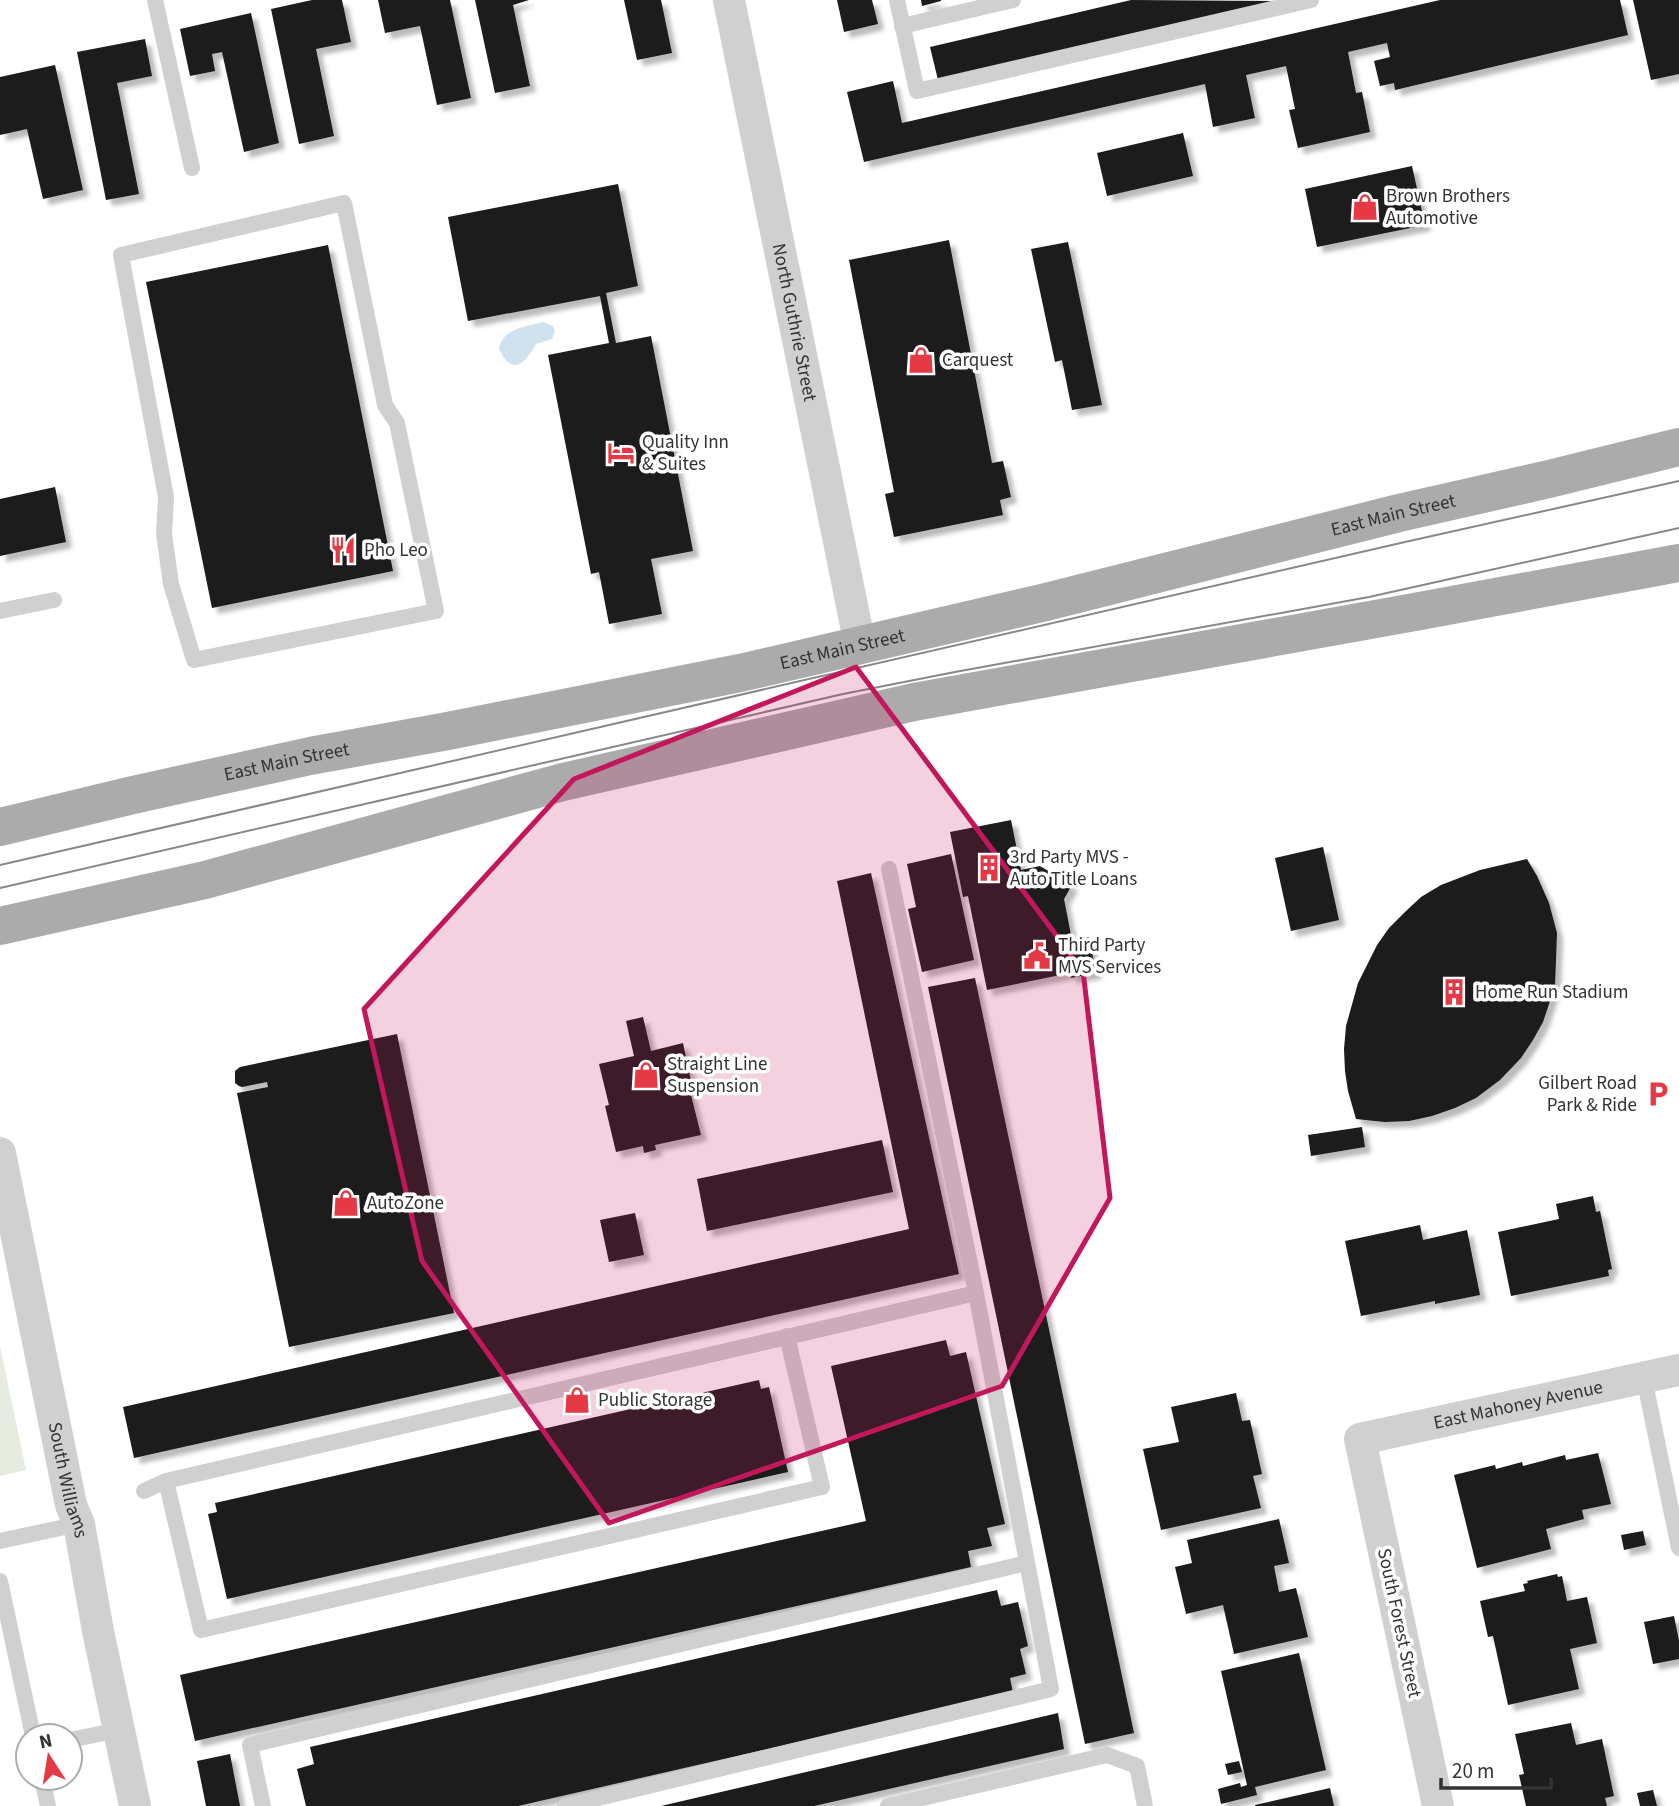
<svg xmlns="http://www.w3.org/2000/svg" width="1679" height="1806" font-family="'Source Sans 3',sans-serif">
  <defs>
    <filter id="shadow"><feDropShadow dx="6" dy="6" stdDeviation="2" flood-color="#0004"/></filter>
  </defs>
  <rect width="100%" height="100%" fill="#fff"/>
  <path fill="#e6ecdf" d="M0 1346 26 1470 0 1476Z"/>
  <path fill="#cfe2ee" d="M543 322 553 326 555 331 552 339 536 344C525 364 512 377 499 349 503 328 524 327 543 322Z"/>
  <g fill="#1a1a1a" filter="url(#shadow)">
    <path d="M312 0H342L351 42 316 49 334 136 299 144 271 9Z"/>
    <path d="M378 0H450L471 98 437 105 420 26 385 33Z"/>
    <path d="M475 0H529L513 5 530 86 495 93Z"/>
    <path d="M624 0H661L672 53 637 60Z"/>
    <path d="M837 0H872L878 24 844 32Z"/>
    <path d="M921 0H941V1L922 6Z"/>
    <path d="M1131 0 1276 1 938 80 930 47Z"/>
    <path d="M1440 0H1620L1628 35 1395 90 1394 83 1380 86 1374 61 1390 57 1387 43 1348 52 1356 93 1362 92 1370 132 1298 148 1289 110 1295 109 1286 66 1246 75 1255 118 1213 127 1205 84 864 162 847 92 893 81 902 123Z"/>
    <path d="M1633 0H1679V74L1651 80Z"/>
    <path d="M251 13 279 143 244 152 222 52 212 54 215 71 190 76 180 29Z"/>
    <path d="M145 39 152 76 117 83 139 194 106 200 77 52Z"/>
    <path d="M55 65 83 190 43 199 27 129 0 135V77Z"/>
    <path d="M1183 133 1193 176 1107 196 1097 153Z"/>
    <path d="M1412 166 1425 225 1317 247 1305 189Z"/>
    <path d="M618 184 638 286 606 293 616 343 651 336 693 551 651 559 662 614 609 624 599 572 591 574 548 355 609 343 600 296 468 321 448 217Z"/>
    <path d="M949 240 992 463 1003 461 1011 497 1000 500 1003 515 894 537 885 494 894 492 849 260Z"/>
    <path d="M1068 242 1102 405 1072 410 1062 360 1055 362 1031 249Z"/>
    <path d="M328 245 393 571 212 608 146 282Z"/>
    <path d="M55 487 66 542 0 556V499Z"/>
    <path d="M1011 820 1021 870 1040 866 1072 885 1064 899 1072 940 1089 937 1096 973 1071 978 1070 973 987 990 968 896 963 897 950 832Z"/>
    <path d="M1323 847 1339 920 1291 931 1275 858Z"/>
    <path d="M951 854 974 960 922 972 908 909 916 907 907 864Z"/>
    <path d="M1527 859 1537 876 1549 903 1557 933 1555 986 1543 1022 1533 1040 1521 1058 1500 1080 1476 1098 1455 1108 1432 1116 1409 1121 1385 1122 1356 1119 1348 1091 1345 1071 1344 1049 1346 1026 1358 983 1377 945 1389 928 1405 912 1421 897 1441 885 1480 870Z"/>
    <path d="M871 873 959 1274 134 1458 123 1407 909 1229 837 881Z"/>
    <path d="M975 978 1134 1733 1085 1744 928 987Z"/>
    <path d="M643 1017 651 1051 683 1043 692 1086 689 1087 701 1135 655 1145 656 1150 644 1153 643 1146 616 1152 605 1106 609 1105 599 1064 634 1056 626 1021Z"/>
    <path d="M397 1034 454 1313 289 1347 237 1093 268 1087 267 1082 242 1087 239 1086 235 1083V1071L240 1067Z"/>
    <path d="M1362 1127 1365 1147 1311 1156 1308 1135Z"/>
    <path d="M882 1140 893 1192 707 1231 697 1179Z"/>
    <path d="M1593 1196 1596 1212 1600 1211 1612 1269 1608 1270 1609 1276 1511 1296 1498 1232 1559 1219 1556 1204Z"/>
    <path d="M635 1213 644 1255 609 1262 600 1220Z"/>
    <path d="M1420 1225 1423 1240 1467 1230 1480 1295 1435 1304V1301L1361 1316 1345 1241Z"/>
    <path d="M946 1340 950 1356 966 1352 1005 1524 987 1528 992 1546 968 1551 971 1567 195 1741 180 1675 866 1521 831 1366Z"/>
    <path d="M759 1380 761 1389 769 1387 788 1472 227 1599 208 1514 217 1512 215 1503Z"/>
    <path d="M1236 1393 1242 1421 1250 1420 1262 1474 1253 1476 1261 1508 1161 1530 1143 1449 1179 1442 1171 1407Z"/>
    <path d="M1598 1453 1611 1504 1582 1510 1584 1519 1546 1529 1551 1549 1477 1568 1454 1475 1495 1465 1496 1469 1522 1462 1523 1466 1565 1455 1566 1460Z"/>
    <path d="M1279 1519 1289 1563 1274 1566 1279 1592 1296 1588 1308 1637 1234 1654 1223 1605 1186 1614 1175 1567 1192 1563 1187 1540Z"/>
    <path d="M1643 1531 1646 1545 1624 1550 1621 1535Z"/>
    <path d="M1557 1574 1558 1577 1562 1576 1567 1601 1587 1597 1597 1643 1570 1649 1579 1689 1508 1705 1493 1636 1488 1637 1480 1601 1525 1591 1523 1584 1528 1583 1527 1581Z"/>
    <path d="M997 1590 1001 1606 1018 1602 1028 1646 1020 1649 1026 1674 1010 1678 1013 1693 518 1806H306L297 1769 314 1764 310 1747Z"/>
    <path d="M1674 1616 1679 1641V1659L1653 1664 1644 1622Z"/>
    <path d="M1299 1653 1326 1770 1255 1787 1257 1795 1221 1804 1218 1789 1240 1783 1241 1787 1247 1785 1221 1671Z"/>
    <path d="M1058 1713 1064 1749 814 1806H661Z"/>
    <path d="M1571 1723 1576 1745 1602 1739 1614 1796 1605 1798 1607 1806H1526L1519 1775 1524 1774 1515 1734Z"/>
    <path d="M230 1754 240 1806H206L197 1761Z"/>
    <path d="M1239 1761 1242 1772 1228 1775 1225 1764Z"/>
    <path d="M1330 1788 1334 1806H1255V1805Z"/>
    <path d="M1653 1790 1657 1806H1640L1637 1793Z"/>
  </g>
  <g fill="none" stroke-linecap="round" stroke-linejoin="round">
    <g stroke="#d0d0d0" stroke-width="16">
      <path d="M155 0 192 168"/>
      <path d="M897 0 917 91 1311 0"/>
      <path d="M902 26 1013 0"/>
      <path d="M344 203 385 405 397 423 436 611 194 660 171 584 164 534 166 497 121 255Z"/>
      <path d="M0 611 54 600"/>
      <path d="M787 1336 822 1487 201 1630 166 1481 976 1293"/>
      <path d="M1644 1378 1679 1548"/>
      <path d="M144 1491 166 1481"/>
      <path d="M0 1541 79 1524"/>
      <path d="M0 1581 33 1736"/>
      <path d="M70 1740 119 1730"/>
      <path d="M42 1778 48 1806"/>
      <path d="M263 1806 250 1745 1027 1563"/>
      <path d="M565 1806 1051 1689 976 1293 889 869"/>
      <path d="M888 1806 1107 1755 1137 1766 1145 1806"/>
    </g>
    <g stroke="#d0d0d0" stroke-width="32">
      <path id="s1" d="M729 0 860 645"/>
      <path id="s2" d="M0 1153 71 1505 79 1524 98 1631 135 1806"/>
      <path id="s3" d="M1438 1806 1360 1439 1679 1370"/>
    </g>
    <g stroke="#ababab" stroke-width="38">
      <path id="s4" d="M0 827 133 795 310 756 448 731 740 673 1046 602 1399 513 1549 479 1679 447"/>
      <path d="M0 926 205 880 563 782 914 702 1420 611 1679 563"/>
    </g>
    <g stroke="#888" stroke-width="2">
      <path d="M0 865 1405 542 1679 481"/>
      <path d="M0 888 843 694 955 672 1369 597 1679 528"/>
    </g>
  </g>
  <path fill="#c2185b" fill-opacity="0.2" stroke="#c2185b" stroke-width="5" stroke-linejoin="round" d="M856 667 1083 971 1110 1198 1002 1386 609 1523 422 1261 364 1009 574 779Z"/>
  <defs>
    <symbol id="shop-bare" viewBox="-9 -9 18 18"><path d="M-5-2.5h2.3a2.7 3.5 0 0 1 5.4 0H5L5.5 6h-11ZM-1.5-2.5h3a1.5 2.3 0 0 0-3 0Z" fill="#e63946" stroke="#fff" stroke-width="2.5" paint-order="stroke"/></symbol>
    <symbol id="hotel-bare" viewBox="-9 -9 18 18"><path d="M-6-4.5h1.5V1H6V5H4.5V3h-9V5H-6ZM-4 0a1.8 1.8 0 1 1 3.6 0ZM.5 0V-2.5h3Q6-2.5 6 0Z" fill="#e63946" stroke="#fff" stroke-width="2.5" paint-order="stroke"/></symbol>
    <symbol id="restaurant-bare" viewBox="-9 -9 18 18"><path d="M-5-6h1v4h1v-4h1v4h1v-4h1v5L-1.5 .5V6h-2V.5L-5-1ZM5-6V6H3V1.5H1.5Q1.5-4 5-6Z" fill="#e63946" stroke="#fff" stroke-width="2.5" paint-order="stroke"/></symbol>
    <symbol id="building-bare" viewBox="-9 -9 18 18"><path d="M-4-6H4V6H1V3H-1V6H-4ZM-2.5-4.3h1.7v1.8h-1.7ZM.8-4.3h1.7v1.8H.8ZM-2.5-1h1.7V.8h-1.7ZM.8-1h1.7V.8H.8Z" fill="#e63946" stroke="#fff" stroke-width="2.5" paint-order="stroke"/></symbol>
    <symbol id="civic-bare" viewBox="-9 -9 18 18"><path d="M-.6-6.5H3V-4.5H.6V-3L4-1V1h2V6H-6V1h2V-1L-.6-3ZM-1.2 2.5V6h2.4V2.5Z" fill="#e63946" stroke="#fff" stroke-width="2.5" paint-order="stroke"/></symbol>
    <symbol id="parking-bare" viewBox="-9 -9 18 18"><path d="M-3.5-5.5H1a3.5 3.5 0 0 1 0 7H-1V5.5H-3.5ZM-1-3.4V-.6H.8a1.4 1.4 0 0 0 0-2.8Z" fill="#e63946" stroke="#fff" stroke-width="2.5" paint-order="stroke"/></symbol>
  </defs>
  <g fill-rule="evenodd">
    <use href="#shop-bare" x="1346" y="188" width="38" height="38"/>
    <use href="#shop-bare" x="902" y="341" width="38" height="38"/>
    <use href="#hotel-bare" x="602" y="434" width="38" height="38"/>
    <use href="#restaurant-bare" x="324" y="531" width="38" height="38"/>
    <use href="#building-bare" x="970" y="849" width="38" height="38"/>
    <use href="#civic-bare" x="1018" y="937" width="38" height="38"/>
    <use href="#building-bare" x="1435" y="973" width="38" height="38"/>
    <use href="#shop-bare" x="627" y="1056" width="38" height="38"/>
    <use href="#parking-bare" x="1639" y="1075" width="38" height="38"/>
    <use href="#shop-bare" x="327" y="1184" width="38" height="38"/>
    <use href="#shop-bare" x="558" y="1381" width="38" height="38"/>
  </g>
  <g text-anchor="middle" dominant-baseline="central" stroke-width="7" stroke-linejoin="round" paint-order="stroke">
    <g font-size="19" fill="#333" stroke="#fff" text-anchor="start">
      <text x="1386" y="196">Brown Brothers<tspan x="1386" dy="22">Automotive</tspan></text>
      <text x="942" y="360">Carquest</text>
      <text x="642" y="442">Quality Inn<tspan x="642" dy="22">&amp; Suites</tspan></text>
      <text x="364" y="550">Pho Leo</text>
      <text x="1010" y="857">3rd Party MVS -<tspan x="1010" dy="22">Auto Title Loans</tspan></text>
      <text x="1058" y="945">Third Party<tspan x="1058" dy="22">MVS Services</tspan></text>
      <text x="1475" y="992">Home Run Stadium</text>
      <text x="667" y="1064">Straight Line<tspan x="667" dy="22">Suspension</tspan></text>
      <text x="1637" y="1083" text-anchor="end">Gilbert Road<tspan x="1637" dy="22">Park &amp; Ride</tspan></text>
      <text x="367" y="1203">AutoZone</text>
      <text x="598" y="1400">Public Storage</text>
    </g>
    <g font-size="19" fill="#333" stroke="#fff">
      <text stroke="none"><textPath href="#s1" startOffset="329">North Guthrie Street</textPath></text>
      <text stroke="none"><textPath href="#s4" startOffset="1428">East Main Street</textPath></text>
      <text stroke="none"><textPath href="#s4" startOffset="861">East Main Street</textPath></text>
      <text stroke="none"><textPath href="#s4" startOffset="294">East Main Street</textPath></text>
      <text stroke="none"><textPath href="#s3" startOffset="537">East Mahoney Avenue</textPath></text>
      <text stroke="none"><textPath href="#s2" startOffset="334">South Williams</textPath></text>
      <text transform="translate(1399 1623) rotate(78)">South Forest Street</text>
    </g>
  </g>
  <g transform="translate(49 1757) rotate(348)"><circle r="33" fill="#ffffff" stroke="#adadad" stroke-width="2"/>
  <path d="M0-5L12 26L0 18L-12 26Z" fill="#e63946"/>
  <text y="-10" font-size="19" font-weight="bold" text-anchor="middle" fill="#333333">N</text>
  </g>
  <path d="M1441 1778v10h110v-10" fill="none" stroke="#333333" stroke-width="3.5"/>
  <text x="1452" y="1778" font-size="21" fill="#333333" stroke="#ffffff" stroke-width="5" paint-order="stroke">20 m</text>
</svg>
